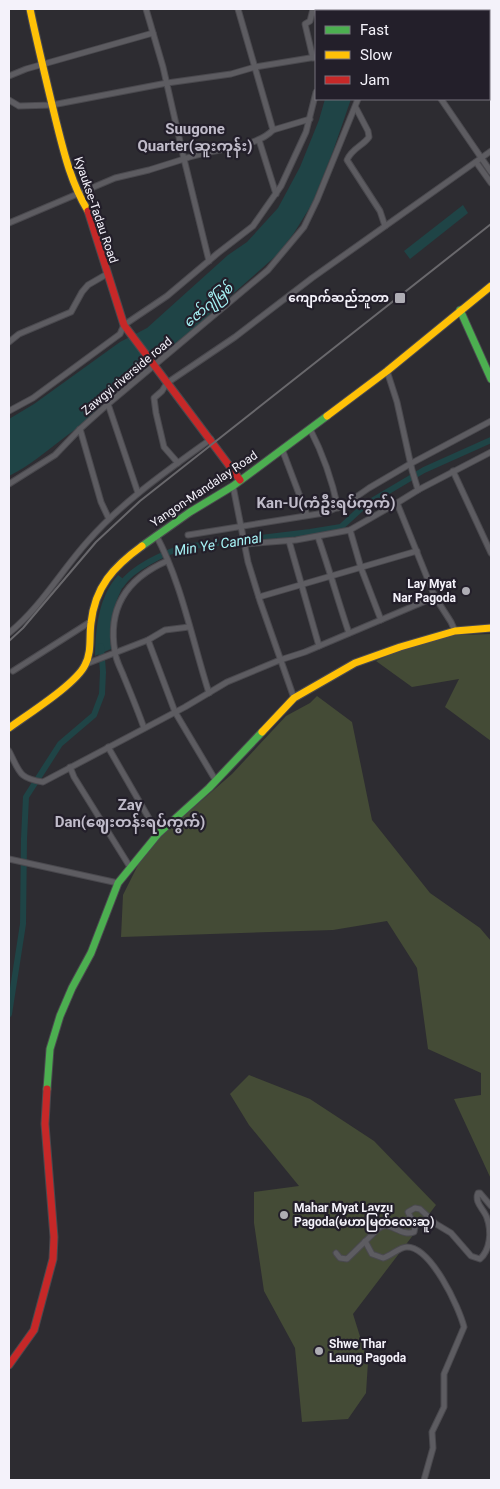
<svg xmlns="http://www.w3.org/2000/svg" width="500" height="1489" font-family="Roboto,'Noto Sans Myanmar',sans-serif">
  <rect width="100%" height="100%" fill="#2d2c31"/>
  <g fill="#444b36">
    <path d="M491 634V741L445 707 459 679 412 687 376 661 430 636Z"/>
    <path d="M317 696 352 722 372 820 430 893 480 928 491 941V1179L454 1099 481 1095V1073L428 1049 417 968 387 921 333 930 121 937 123 895 146 849 232 774 286 716 310 703Z"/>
    <path d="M249 1075 310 1099 374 1141 436 1205 353 1314 368 1362 366 1393 348 1419 302 1422 295 1348 264 1291 254 1223V1192L299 1186 249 1125 230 1094Z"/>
  </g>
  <g fill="#1f4446">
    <path d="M325 99H351L332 154 312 204 294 233 278 254 174 346C139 365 112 395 84 423 78 428 71 432 65 437 47 451 29 466 9 476V419L34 404 120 342 147 328 228 255 247 242 278 208 300 167 319 120Z"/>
    <path d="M463 205 468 213 410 259 404 251Z"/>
    <path d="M118 575 126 581C113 603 109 624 111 649L95 656C96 627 98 598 118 575Z"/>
  </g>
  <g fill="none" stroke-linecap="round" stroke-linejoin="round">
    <g stroke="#1f4446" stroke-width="6">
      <path d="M121 585C132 568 164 553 184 547L310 532 341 527 365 505 424 470 491 440"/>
      <path d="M9 1014 23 924 24 839 26 797 60 744 94 715 102 694 103 672 101 646"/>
    </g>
    <defs>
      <g id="street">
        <path d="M238 9 273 130 310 119"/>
        <path d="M335 11V9"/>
        <path d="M376 11 377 9"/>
        <path d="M401 11 402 9"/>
        <path d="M313 58 305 24 310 21 313 9"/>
        <path d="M9 76 26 69 153 33"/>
        <path d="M441 99 491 172"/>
        <path d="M9 100 19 106 52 105 167 83 231 74 255 67 316 57"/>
        <path d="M356 108 368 131 369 137C363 146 352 148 347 160L380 211 385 226"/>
        <path d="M259 140 276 194"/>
        <path d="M476 162 491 183"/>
        <path d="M9 223 115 178 149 170 184 159 163 67 146 9"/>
        <path d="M209 261 184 159C209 149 255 149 273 130"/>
        <path d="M9 342 19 334 71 312 82 292 88 285 107 274"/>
        <path d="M387 371 397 402 412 470 418 490"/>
        <path d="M108 404 138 493"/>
        <path d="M9 411 33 398 120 334 124 325 167 296 218 253 253 226 281 186 306 132 316 92"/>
        <path d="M80 429 101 502 109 519"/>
        <path d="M310 429C323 454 332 480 338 508"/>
        <path d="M282 449 307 515"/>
        <path d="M178 463 164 447 156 413 154 398 162 391 167 383 235 337 312 278 491 151"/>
        <path d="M453 471 491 553"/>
        <path d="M9 484 55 455 80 429 108 404 268 270 304 227 317 200 358 99"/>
        <path d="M233 486 248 562 260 601 294 698"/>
        <path d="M350 530 361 568 381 620"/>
        <path d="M156 535C182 584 192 640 209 693"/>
        <path d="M188 535 324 513 346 504 369 488 410 464 491 421"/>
        <path d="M318 537C329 568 338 601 349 633"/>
        <path d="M289 541 319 646"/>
        <path d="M246 544 296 540 350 530 397 503"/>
        <path d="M259 597 417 551"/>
        <path d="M455 631 451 622 435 597 397 503 418 490 491 452"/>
        <path d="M9 633C41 607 61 571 88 541 123 501 168 470 211 439"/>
        <path d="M148 640 175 712 216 781"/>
        <path d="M86 664 148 640 165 630 189 627"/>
        <path d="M13 671 90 622"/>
        <path d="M144 728C138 711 131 694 124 677 121 669 116 661 115 652 107 607 128 578 167 561"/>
        <path d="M108 747 158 834"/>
        <path d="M9 751C20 772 18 778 43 782L185 707 227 682 280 660 305 652 435 597"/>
        <path d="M70 767 74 777 130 867"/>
        <path d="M9 859 118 883"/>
        <path d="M365 1241 372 1254 383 1258C391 1256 399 1247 407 1247 431 1247 459 1307 464 1327L444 1374V1407L432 1432 433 1448 424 1480"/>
        <path d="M336 1253 340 1258 347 1259 379 1228 385 1225C395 1227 404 1236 414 1232L415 1227 408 1212 415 1208 420 1209 436 1224 451 1233 471 1256 480 1259C490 1250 492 1232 487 1218 484 1209 474 1203 478 1193H480L491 1206"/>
      </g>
      <g id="fast">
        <path d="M460 310 491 379"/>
        <path d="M142 546 190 512 233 486 327 416"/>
        <path d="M47 1089 50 1049 60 1016 72 988 91 953 118 883 158 834 209 788 262 732"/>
      </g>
      <g id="slow">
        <path d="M30 9C38 47 47 84 56 121 64 153 71 183 88 211"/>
        <path d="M327 416 387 371 491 286"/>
        <path d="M9 728C28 714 76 684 85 665 92 652 89 637 91 623 95 587 113 567 142 546"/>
        <path d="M262 732 294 698 355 663 400 647 455 631 491 628"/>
      </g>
      <g id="jam">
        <path d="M88 211 124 325 240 480"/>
        <path d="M9 1365 34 1330 53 1259 54 1237 45 1124 47 1089"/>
      </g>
    </defs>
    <use href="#street" stroke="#4a494e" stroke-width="7"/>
    <use href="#fast" stroke="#4a494e" stroke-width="9"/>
    <use href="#slow" stroke="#4a494e" stroke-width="9"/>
    <use href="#jam" stroke="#4a494e" stroke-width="9"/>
    <use href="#street" stroke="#5d5c61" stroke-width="5"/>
    <use href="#fast" stroke="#4caf50" stroke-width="7"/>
    <use href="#slow" stroke="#ffc107" stroke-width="7"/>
    <use href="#jam" stroke="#c62828" stroke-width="7"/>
    <path stroke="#69686c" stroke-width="2" d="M9 641 23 628 96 542 140 501 491 224"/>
  </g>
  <g fill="#aeadb4" stroke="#231f2a" stroke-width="2">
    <rect x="394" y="292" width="12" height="12" rx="2.5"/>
    <circle cx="466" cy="591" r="5"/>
    <circle cx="284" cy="1215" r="5"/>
    <circle cx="319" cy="1351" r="5"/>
  </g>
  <g text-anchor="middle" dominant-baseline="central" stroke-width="4.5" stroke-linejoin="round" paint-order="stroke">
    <g font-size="12" fill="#f4f2fa" stroke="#231f2a">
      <text transform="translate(96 210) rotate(71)">Kyaukse-Tadau Road</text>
      <text transform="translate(127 376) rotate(-40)">Zawgyi riverside road</text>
      <text transform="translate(204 489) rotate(-34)">Yangon-Mandalay Road</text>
    </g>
    <g font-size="12" font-weight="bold" fill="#f4f2fa" stroke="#231f2a" text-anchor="end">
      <text x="389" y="298">ကျောက်ဆည်ဘူတာ</text>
      <text x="456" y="584">Lay Myat<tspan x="456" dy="14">Nar Pagoda</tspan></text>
      <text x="294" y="1208" text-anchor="start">Mahar Myat Layzu<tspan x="294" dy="14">Pagoda(မဟာမြတ်လေးဆူ)</tspan></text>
      <text x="329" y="1344" text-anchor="start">Shwe Thar<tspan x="329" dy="14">Laung Pagoda</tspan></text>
    </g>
    <g font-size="14" font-style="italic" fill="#a7f4f7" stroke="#231f2a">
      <text transform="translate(208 305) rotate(-40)">ဇော်ဂျီမြစ်</text>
      <text transform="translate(218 544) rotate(-9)">Min Ye' Cannal</text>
    </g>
    <g font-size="15" font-weight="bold" fill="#c0bcca" stroke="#231f2a">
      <text x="195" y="129">Suugone<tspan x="195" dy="17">Quarter(ဆူးကုန်း)</tspan></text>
      <text x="326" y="503">Kan-U(ကံဦးရပ်ကွက်)</text>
      <text x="130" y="805">Zay<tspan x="130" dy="17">Dan(ဈေးတန်းရပ်ကွက်)</tspan></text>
    </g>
  </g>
  <rect width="500" height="1489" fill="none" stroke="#f4f2fa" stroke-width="20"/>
  <rect x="315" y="10" width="175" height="90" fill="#231f2a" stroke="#77737d"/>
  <rect x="325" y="26" width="25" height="8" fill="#4caf50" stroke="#77737d"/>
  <text x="360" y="35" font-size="15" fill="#f4f2fa">Fast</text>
  <rect x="325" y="51" width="25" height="8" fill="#ffc107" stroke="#77737d"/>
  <text x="360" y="60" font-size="15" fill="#f4f2fa">Slow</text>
  <rect x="325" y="76" width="25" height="8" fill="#c62828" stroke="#77737d"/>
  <text x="360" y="85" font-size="15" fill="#f4f2fa">Jam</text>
</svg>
